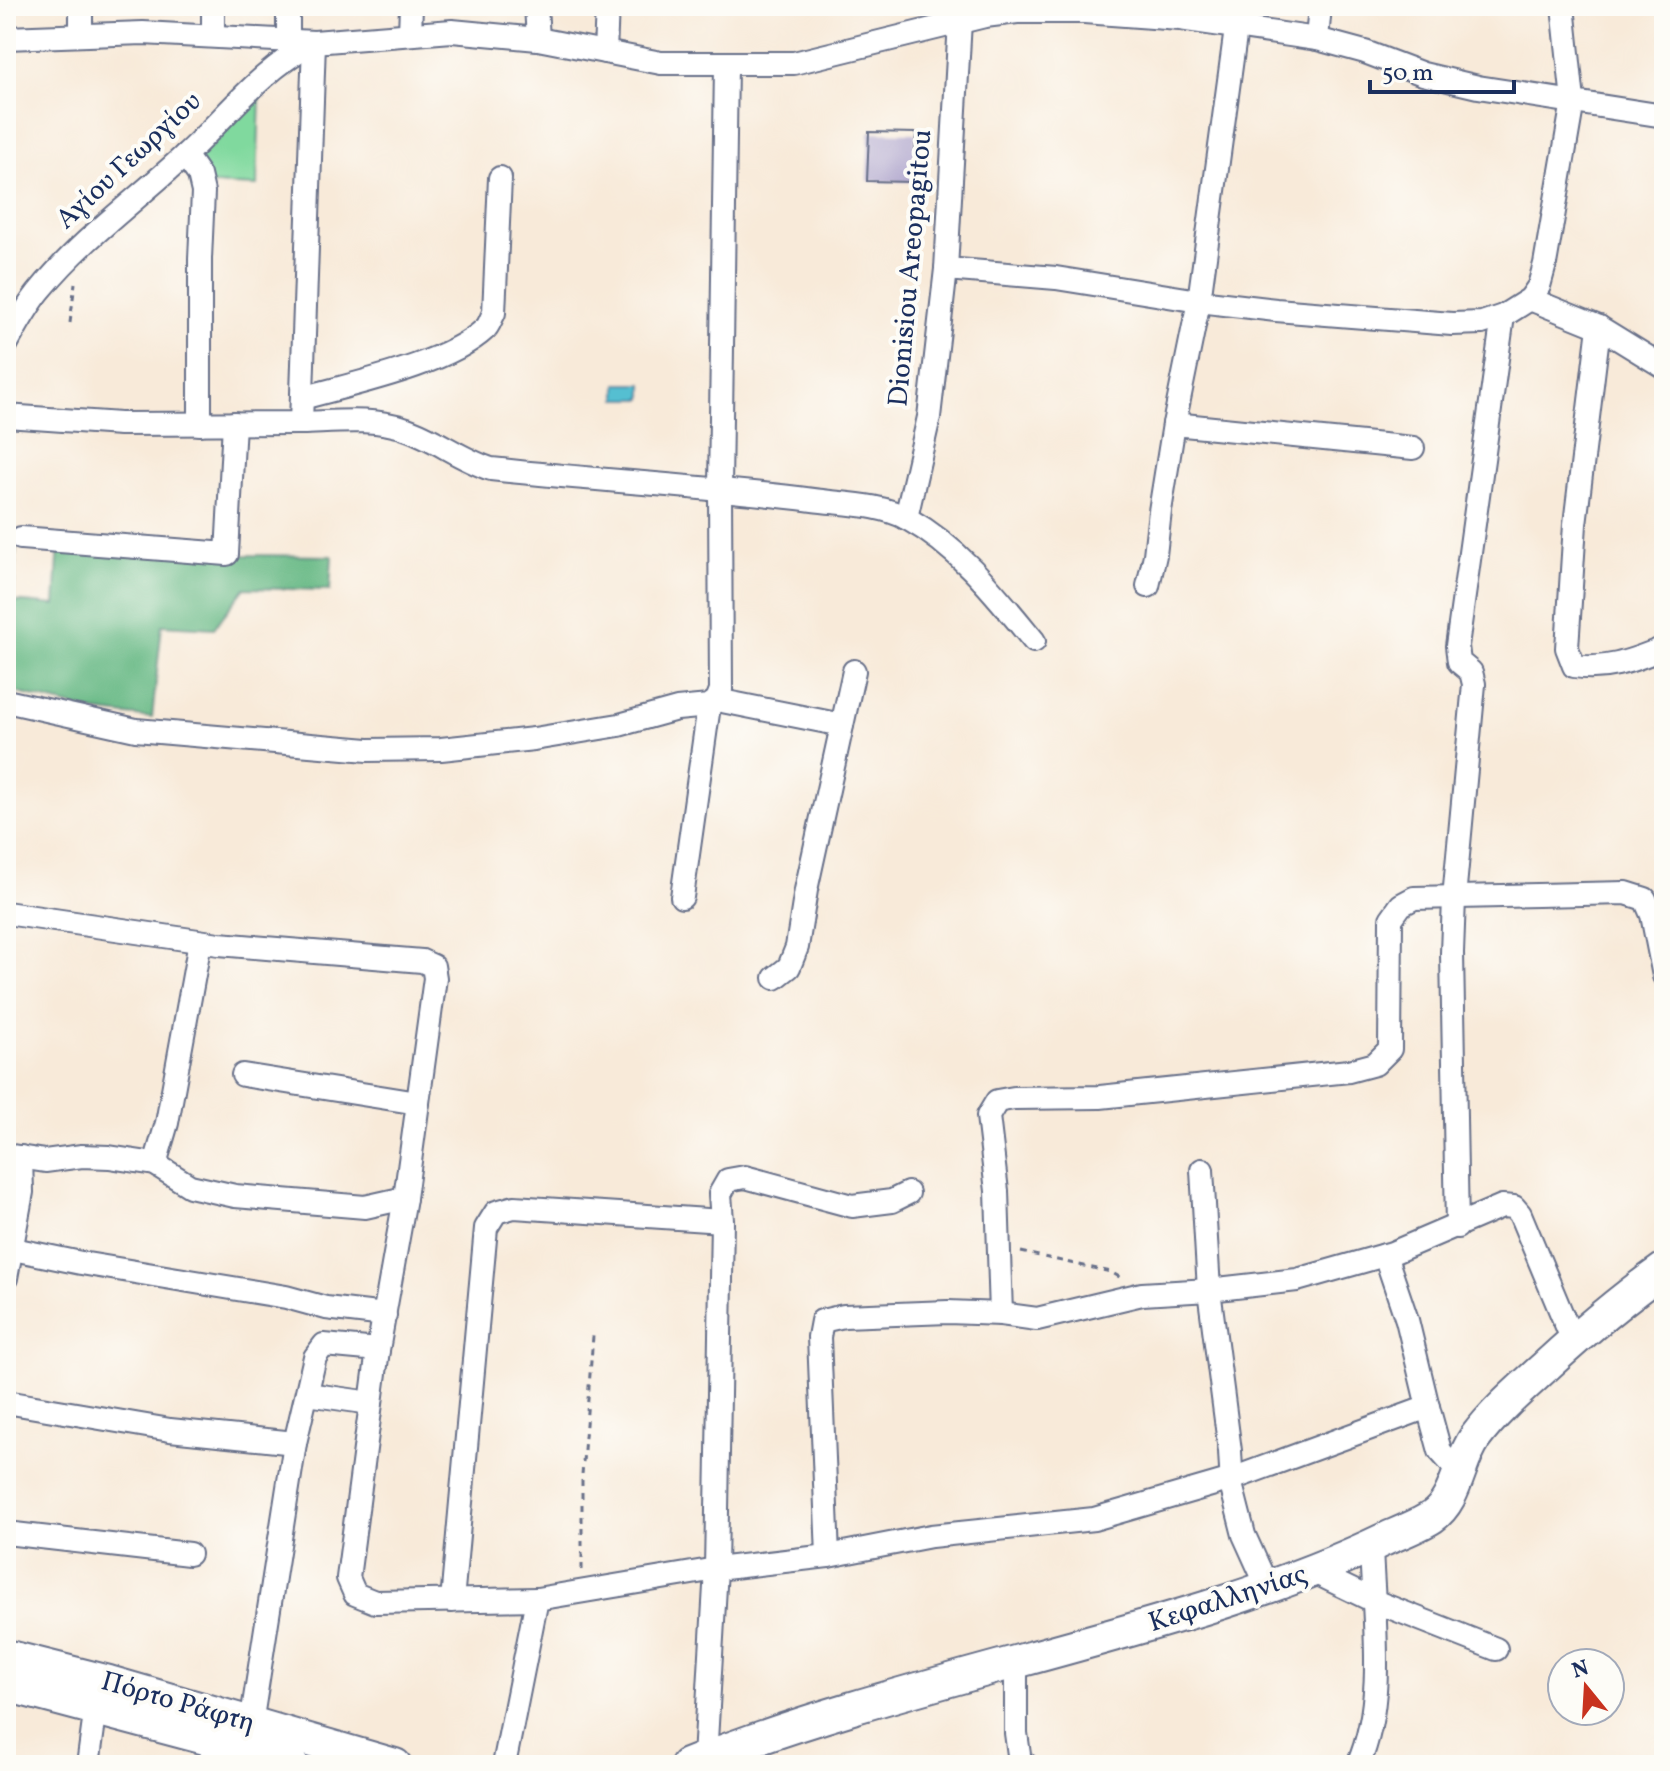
<svg xmlns="http://www.w3.org/2000/svg" width="1670" height="1771" font-family="Vollkorn,serif">
  <rect width="100%" height="100%" fill="#fdfcf7"/>
  <filter id="ink" filterUnits="userSpaceOnUse"><feTurbulence type="fractalNoise" baseFrequency=".0125" numOctaves="2"/><feDisplacementMap in="SourceGraphic" scale="16" xChannelSelector="R" yChannelSelector="G"/><feConvolveMatrix kernelMatrix="1 2 1 2 8 2 1 2 1" color-interpolation-filters="sRGB"/></filter>
  <filter id="wash" filterUnits="userSpaceOnUse"><feTurbulence type="fractalNoise" baseFrequency=".006" numOctaves="4" result="noise"/><feDisplacementMap in="SourceGraphic" scale="32" xChannelSelector="R" yChannelSelector="G"/><feGaussianBlur stdDeviation="1.8" result="paint"/><feColorMatrix in="noise" values="0 0 0 0 0 0 0 0 0 0 0 0 0 0 0 0 0 1.4 0 .05"/><feComposite in="paint" operator="in"/></filter>
  <g filter="url(#wash)">
    <rect width="100%" height="100%" fill="#f8ead9"/>
    <path fill="#80d99e" stroke="#4e847e" stroke-width="2" d="M260 96 257 186 210 184 198 155Z"/>
    <path fill="#68b985" stroke="#427472" stroke-width="2" d="M6 537H17L13 601 55 605 59 543 158 554 332 556 330 590 245 588 214 628 162 625 152 718 92 711 6 690Z"/>
    <rect fill="#55bfd1" stroke="#387798" stroke-width="2" x="617" y="384" width="26" height="15"/>
    <g id="blocks">
      <path fill="#a89ec9" d="M869 132 916 133 913 182 867 181Z"/>
    </g>
  </g>
  <g filter="url(#ink)">
    <use href="#blocks" fill-opacity="0" stroke="#687089" stroke-width="2"/>
    <g fill="none" stroke-linecap="round" stroke-linejoin="round">
      <defs>
        <g id="street">
          <path d="M213 6V35"/>
          <path d="M536 6 538 39"/>
          <path d="M410 33 411 6"/>
          <path d="M81 35V6"/>
          <path d="M6 38 143 33 314 42 452 31 538 39 661 63H794L985 16 1017 12H1084L1180 19 1317 39 1365 52 1423 74 1478 87 1664 116"/>
          <path d="M1317 39 1320 6"/>
          <path d="M288 40V6"/>
          <path d="M605 52 607 6"/>
          <path d="M185 155 199 175 203 192 200 259V424"/>
          <path d="M946 269 1056 278 1199 301 1276 310 1452 324 1482 323 1503 316 1530 299 1539 286 1545 264 1573 101 1563 6"/>
          <path d="M1530 299 1599 327 1664 367"/>
          <path d="M1599 327 1575 524 1567 648 1574 666C1608 671 1633 660 1664 648"/>
          <path d="M6 345C17 325 28 304 42 288 84 237 138 199 185 155 231 112 257 74 313 42"/>
          <path d="M302 398C352 384 448 364 485 329 489 326 491 318 494 313L500 178"/>
          <path d="M6 416 120 424 301 423 314 42"/>
          <path d="M301 423C336 422 373 417 407 429 436 439 460 459 491 469 599 481 706 486 813 500 843 504 882 504 908 519 960 548 997 596 1034 641"/>
          <path d="M1174 424 1413 448"/>
          <path d="M906 518 929 417 946 269 960 21"/>
          <path d="M21 538 227 554 234 423"/>
          <path d="M1148 586 1155 555 1160 511 1174 424 1199 301 1236 29"/>
          <path d="M717 700 842 725"/>
          <path d="M6 701 136 730 368 750 441 749 534 739 619 725 677 709 709 706 717 700 721 690 720 488 726 65"/>
          <path d="M682 897 709 706"/>
          <path d="M6 913 219 944 422 961 433 966 435 978 405 1198 378 1350 348 1578 355 1594 375 1602 537 1599"/>
          <path d="M775 978 789 967 797 947 806 890 854 671"/>
          <path d="M243 1075 418 1103"/>
          <path d="M6 1155 45 1161 82 1156 109 1157 155 1164 190 1186 235 1196 365 1207 405 1198"/>
          <path d="M155 1164 167 1123 200 942"/>
          <path d="M1202 1170 1209 1290 1230 1451 1232 1488 1244 1535 1268 1588"/>
          <path d="M1457 1227 1452 953 1454 898 1474 684 1471 672 1459 662 1457 646 1503 316"/>
          <path d="M13 1249 81 1263 286 1297 326 1308 385 1315"/>
          <path d="M1385 1255 1407 1320 1428 1407"/>
          <path d="M6 1278 22 1192 21 1157"/>
          <path d="M1001 1314 997 1191 988 1116 997 1101 1014 1098 1100 1097 1349 1071 1375 1064 1390 1049 1391 919 1401 905 1414 898 1626 893 1645 899 1652 915 1664 976"/>
          <path d="M307 1394 371 1403"/>
          <path d="M6 1402 170 1430 295 1443"/>
          <path d="M6 1533 189 1554"/>
          <path d="M828 1556 819 1337 822 1321 844 1316 948 1312 1001 1314 1037 1319 1142 1294 1209 1290 1297 1280 1392 1253 1502 1206 1514 1207 1520 1214 1573 1341"/>
          <path d="M1312 1571 1374 1601 1496 1649"/>
          <path d="M452 1601 486 1228 496 1212 514 1207 722 1221"/>
          <path d="M1016 1661V1733L1020 1762 1026 1765"/>
          <path d="M251 1724 295 1443 315 1357 324 1345 378 1350"/>
          <path d="M705 1758 716 1569 722 1221 720 1194 728 1180 745 1177 852 1206 892 1201 908 1193"/>
          <path d="M88 1765 96 1707"/>
          <path d="M211 1765 213 1740"/>
          <path d="M504 1765 537 1599 716 1569 828 1556 931 1536 1094 1519 1232 1479 1428 1407 1440 1451 1458 1471"/>
          <path d="M1358 1765C1387 1699 1373 1617 1371 1546"/>
        </g>
        <g id="secondary">
          <path d="M6 1656 109 1682 395 1765"/>
          <path d="M6 1685 213 1740 292 1765"/>
          <path d="M687 1765C855 1698 1035 1661 1208 1607 1268 1588 1327 1567 1383 1540 1399 1533 1418 1526 1432 1517 1457 1500 1458 1462 1475 1438 1495 1411 1522 1388 1547 1365 1584 1331 1623 1298 1664 1269"/>
        </g>
      </defs>
      <use href="#street" stroke="#687089" stroke-width="26"/>
      <use href="#secondary" stroke="#687089" stroke-width="36"/>
      <g stroke="#687089" stroke-width="3" stroke-dasharray="6 6" stroke-linecap="butt">
        <path d="M70 323 75 283"/>
        <path d="M1021 1252 1111 1272 1121 1278"/>
        <path d="M582 1570V1475L593 1336"/>
      </g>
      <use href="#street" stroke="#fff" stroke-width="22"/>
      <use href="#secondary" stroke="#fff" stroke-width="32"/>
    </g>
  </g>
  <g text-anchor="middle" dominant-baseline="central" stroke-width="8" stroke-linejoin="round" paint-order="stroke">
    <g font-size="28" fill="#1b2f5e" stroke="#fdfcf7">
      <text transform="translate(129 161) rotate(-43)">Αγίου Γεωργίου</text>
      <text transform="translate(911 268) rotate(-85)">Dionisiou Areopagitou</text>
      <text transform="translate(1228 1599) rotate(-18)">Κεφαλληνίας</text>
      <text transform="translate(178 1703) rotate(16)">Πόρτο Ράφτη</text>
    </g>
  </g>
  <rect width="1670" height="1771" fill="none" stroke="#fdfcf7" stroke-width="32"/>
  <g transform="translate(1586 1687) rotate(342)"><circle r="38" fill="#fdfcf7" stroke="#a3aaba" stroke-width="2"/>
  <path d="M0-6L14 30L0 20L-14 30Z" fill="#c8321e"/>
  <text y="-12" font-size="22" font-weight="bold" text-anchor="middle" fill="#1b2f5e">N</text>
  </g>
  <path d="M1370 80v12h144v-12" fill="none" stroke="#1b2f5e" stroke-width="4"/>
  <text x="1382" y="80" font-size="24" fill="#1b2f5e" stroke="#fdfcf7" stroke-width="6" paint-order="stroke">50 m</text>
</svg>
